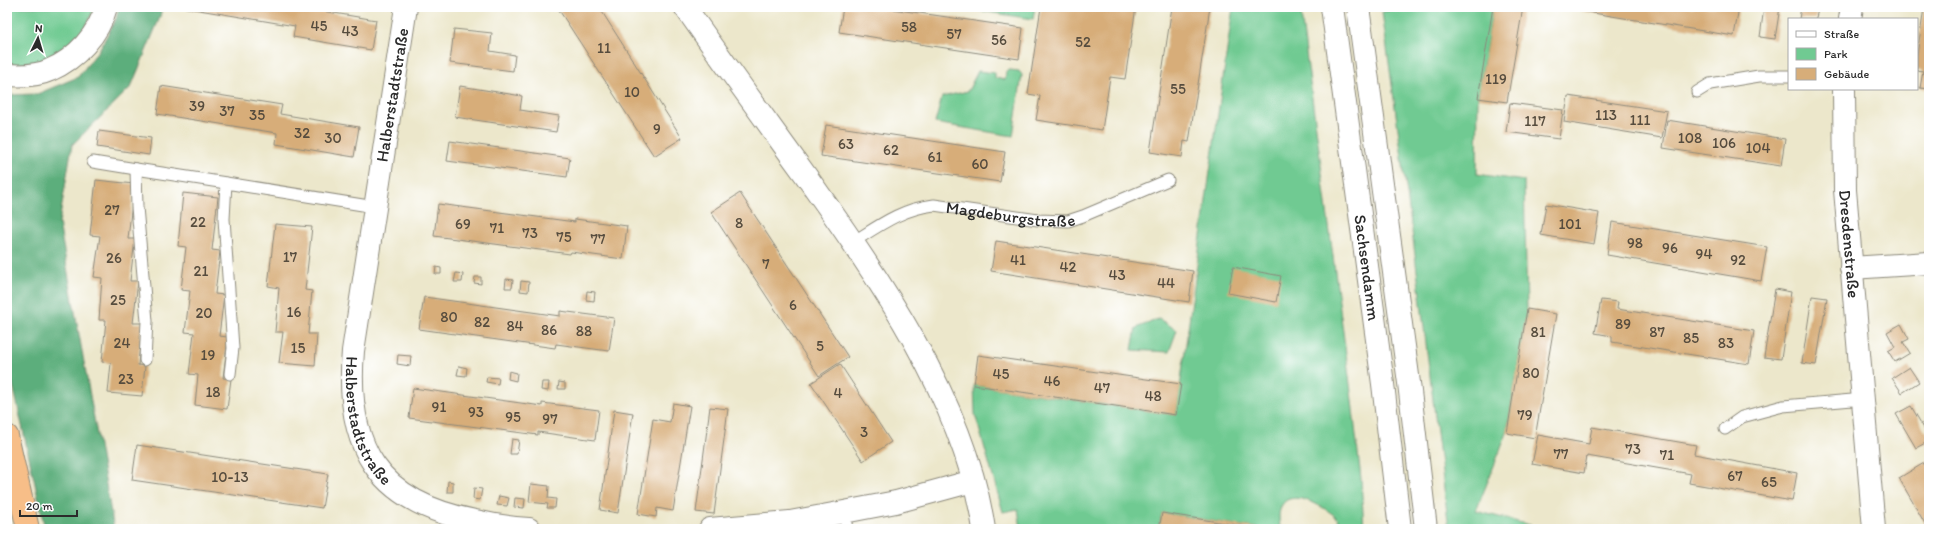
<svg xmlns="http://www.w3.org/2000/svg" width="1936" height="536" font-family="Itim,sans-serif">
  <rect width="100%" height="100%" fill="#fff"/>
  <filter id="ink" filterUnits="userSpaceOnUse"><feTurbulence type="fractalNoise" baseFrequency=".025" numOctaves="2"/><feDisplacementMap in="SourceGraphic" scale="8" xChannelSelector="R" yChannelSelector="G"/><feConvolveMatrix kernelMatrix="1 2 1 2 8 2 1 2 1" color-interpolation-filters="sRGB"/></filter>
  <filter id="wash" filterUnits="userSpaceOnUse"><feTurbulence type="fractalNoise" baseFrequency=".012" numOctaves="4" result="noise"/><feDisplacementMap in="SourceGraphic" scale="16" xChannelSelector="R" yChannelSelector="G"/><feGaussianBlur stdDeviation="0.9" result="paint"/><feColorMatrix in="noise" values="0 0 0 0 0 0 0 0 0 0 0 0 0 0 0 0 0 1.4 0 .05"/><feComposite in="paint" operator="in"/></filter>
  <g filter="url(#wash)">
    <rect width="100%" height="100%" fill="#ece7cb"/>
    <g fill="#70ca92" stroke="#4e7a5e">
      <path d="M7 7H95C79 47 49 66 7 64Z"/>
      <path d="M954 7H1035L1033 19Z"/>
      <path d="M1233 7H1300L1351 392 1361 479 1364 529H1343C1341 525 1339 519 1335 516 1323 506 1286 485 1280 510 1278 516 1280 523 1280 529H1262L1162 513 1159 529H1021L1018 509 1003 512 975 414 974 385 1176 415Z"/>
      <path d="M1402 7H1493L1478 98 1477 174 1524 181 1527 309 1507 433 1476 511 1545 529H1449L1412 231 1382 12Z"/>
      <path d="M1010 70 1019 71 1022 75 1013 136 935 123 942 97 968 91 978 71 995 73V78L1005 80 1006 71Z"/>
      <path d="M1159 319 1177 330 1169 352 1132 350 1136 328Z"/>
    </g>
    <path fill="#5cae7c" stroke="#446c54" d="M119 7H162L160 17 131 87 72 145 59 223 114 529H45L7 358V95L37 94 78 77 99 50 116 19Z"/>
    <g id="blocks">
      <g fill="#d7ad79">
        <path d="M181 7H298L376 20 371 50 293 37 295 26Z"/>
        <path d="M557 7H599L682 138 654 156Z"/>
        <path d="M843 7H878L1023 28 1019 59 839 32Z"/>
        <path d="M1041 7H1136L1125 79 1110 77 1102 130 1036 120 1040 96 1028 94Z"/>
        <path d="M1172 7H1210L1189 142 1184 141 1182 157 1150 152Z"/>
        <path d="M1493 7H1523L1507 102 1478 98Z"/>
        <path d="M1582 7H1739L1734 36 1581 11Z"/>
        <path d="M1764 7H1780L1775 39 1760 37Z"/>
        <path d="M1801 7H1818L1816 19H1799Z"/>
        <path d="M1924 8 1929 9V89L1920 88 1923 71 1917 70V55Z"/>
        <path d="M454 29 492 33 490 51 515 55 513 71 450 63Z"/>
        <path d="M161 86 282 105 280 114 359 127 354 157 276 144 277 133 157 114Z"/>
        <path d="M460 86 522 96 520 110 559 116 556 132 455 117Z"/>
        <path d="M1568 96 1667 111 1662 138 1564 122Z"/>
        <path d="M1510 103 1563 110 1559 139 1506 132Z"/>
        <path d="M1667 120 1785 139 1781 166 1663 148Z"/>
        <path d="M826 125 1005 152 1000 182 821 156Z"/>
        <path d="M99 131 151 138 149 155 97 147Z"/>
        <path d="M450 141 570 158 567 177 447 161Z"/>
        <path d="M96 180 134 184 128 239H135L130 281H138L133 323H142L138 365 145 366 142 396 108 393 111 363 102 362 106 320H99L102 278 94 277 100 236 90 235Z"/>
        <path d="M183 193 218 197 212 250 220 251 215 294 224 295 219 336 228 337 223 378 231 379 227 409 195 405 198 375 189 374 194 333 185 332 190 291 181 290 186 247 178 246Z"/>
        <path d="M740 193 848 357 819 376 711 212Z"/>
        <path d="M438 204 575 222V219L627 226 623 259 571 252 570 254 434 236Z"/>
        <path d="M1546 204 1599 213 1594 244 1541 235Z"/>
        <path d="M1612 222 1767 247 1761 281 1607 255Z"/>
        <path d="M275 224 312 227 305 290 312 291 308 334H317L315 366 279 363 283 332H275L279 288 268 286Z"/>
        <path d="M996 241 1193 271 1189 302 991 271Z"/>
        <path d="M436 267 441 268V274H435Z"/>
        <path d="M1233 267 1281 276 1276 302 1228 293Z"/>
        <path d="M456 273 463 274 462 282H454Z"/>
        <path d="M475 277H481V284L474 283Z"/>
        <path d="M506 279 513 280 512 288H505Z"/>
        <path d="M521 281 529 282 528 292 520 291Z"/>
        <path d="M1775 289 1791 292 1781 359 1764 357Z"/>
        <path d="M587 291 595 292 594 301 586 300Z"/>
        <path d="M1812 296 1827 298 1816 365 1802 363Z"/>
        <path d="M424 297 560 316V311L614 318 609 351 556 344 555 348 419 329Z"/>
        <path d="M1601 300 1618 302 1617 309 1754 331 1749 364 1612 342V336L1595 333Z"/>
        <path d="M1527 309 1556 314 1535 438 1507 433Z"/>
        <path d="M1901 324 1909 339 1903 342 1910 353 1895 362 1888 351 1895 347 1887 332Z"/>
        <path d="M398 355 411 356 410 366 397 364Z"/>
        <path d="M978 355 1181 384 1176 415 974 385Z"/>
        <path d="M840 364 891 442 863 461 811 383Z"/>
        <path d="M459 366 467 368 466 376 457 375Z"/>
        <path d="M1909 367 1919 382 1902 393 1892 378Z"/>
        <path d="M509 371 517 373 516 381 508 379Z"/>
        <path d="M487 377 499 378 498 384 486 382Z"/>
        <path d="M542 382H549L548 391 541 390Z"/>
        <path d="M559 382 565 383V389H558Z"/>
        <path d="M413 388 542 406V403L599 410 595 440 538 432V435L409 418Z"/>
        <path d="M673 403 690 406 673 511 657 508 656 517 638 514 653 419 670 422Z"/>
        <path d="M1911 406 1929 437V441L1916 448 1896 414Z"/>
        <path d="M710 407 728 409 714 514 696 512Z"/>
        <path d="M614 410 633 413 618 513 600 510Z"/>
        <path d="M1592 427 1696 445 1694 454 1797 473 1792 501 1689 483 1691 474 1587 456 1584 473 1532 464 1538 435 1589 444Z"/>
        <path d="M512 439 519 440 517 454H510Z"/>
        <path d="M137 445 328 474 322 508 132 480Z"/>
        <path d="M1929 460V529H1928L1899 478Z"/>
        <path d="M448 481 453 482V492H447Z"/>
        <path d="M531 484 549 486 548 498 556 499 555 508H547L548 504 529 502Z"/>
        <path d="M474 488 482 489 480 500 473 499Z"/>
        <path d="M499 496 509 498 507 506 497 505Z"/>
        <path d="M515 498 525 499 524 508 514 507Z"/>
        <path d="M1162 513 1256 528V529H1159Z"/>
      </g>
    </g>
  </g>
  <g filter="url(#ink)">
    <use href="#blocks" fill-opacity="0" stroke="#8c897b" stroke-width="1"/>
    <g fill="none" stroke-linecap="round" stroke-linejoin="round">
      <defs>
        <g id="service">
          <path d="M1697 92 1710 84 1759 76H1789"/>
          <path d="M93 162 136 169"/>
          <path id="s1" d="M853 242C880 225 901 209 934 205L1038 220 1068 221 1083 216 1168 180"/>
          <path d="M145 360 147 321 137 207 136 169 226 183"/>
          <path d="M230 374 233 348 224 219 226 183 375 207"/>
          <path d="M1725 429 1742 417 1783 406 1864 399"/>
          <path d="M844 512 847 529"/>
        </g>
        <g id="minor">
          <path id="s2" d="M406 7 353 351C345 447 377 502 475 521 492 525 511 528 529 529"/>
          <path d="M685 7C724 63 764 118 804 173 878 277 965 400 984 529"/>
          <path d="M1850 19 1852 7"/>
          <path id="s3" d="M1844 89 1845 190 1874 529"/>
          <path d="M1851 268 1929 263"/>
          <path d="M710 529 790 522 844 512 896 502 973 481"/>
        </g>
        <g id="tertiary">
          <path id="s4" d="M1332 7 1383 384 1400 529"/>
          <path d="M1358 7 1409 383 1426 529"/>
          <path d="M7 75C21 76 37 76 50 70 76 59 99 34 106 7"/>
        </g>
        <path id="motorway" d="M7 436 28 529"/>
      </defs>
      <use href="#service" stroke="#8c897b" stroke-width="13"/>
      <use href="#minor" stroke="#8c897b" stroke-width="24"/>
      <use href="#tertiary" stroke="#8c897b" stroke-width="24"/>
      <use href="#motorway" stroke="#8c897b" stroke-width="24"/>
      <use href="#service" stroke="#fff" stroke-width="11"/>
      <use href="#minor" stroke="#fff" stroke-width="22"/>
      <use href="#tertiary" stroke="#fff" stroke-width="22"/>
      <use href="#motorway" stroke="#f7be88" stroke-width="22"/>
    </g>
  </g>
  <g text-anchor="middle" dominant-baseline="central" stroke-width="3" stroke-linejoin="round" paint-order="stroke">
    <g font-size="15" fill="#564c3e">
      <text x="319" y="26">45</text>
      <text x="909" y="27">58</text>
      <text x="350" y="31">43</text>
      <text x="954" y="34">57</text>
      <text x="999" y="40">56</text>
      <text x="1083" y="42">52</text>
      <text x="604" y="48">11</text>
      <text x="1496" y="79">119</text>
      <text x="1178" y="89">55</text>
      <text x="632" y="92">10</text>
      <text x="197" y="106">39</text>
      <text x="227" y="111">37</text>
      <text x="257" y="115">35</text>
      <text x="1606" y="115">113</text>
      <text x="1640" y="120">111</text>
      <text x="1535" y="121">117</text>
      <text x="657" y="129">9</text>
      <text x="302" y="133">32</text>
      <text x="333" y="138">30</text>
      <text x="1690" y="138">108</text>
      <text x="1724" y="143">106</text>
      <text x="846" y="144">63</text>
      <text x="1758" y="148">104</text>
      <text x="891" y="150">62</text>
      <text x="935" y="157">61</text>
      <text x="980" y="164">60</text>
      <text x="112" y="210">27</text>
      <text x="198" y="222">22</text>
      <text x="739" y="223">8</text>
      <text x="463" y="224">69</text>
      <text x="1570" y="224">101</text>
      <text x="497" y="228">71</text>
      <text x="530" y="233">73</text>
      <text x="564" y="237">75</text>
      <text x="598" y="239">77</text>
      <text x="1635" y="243">98</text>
      <text x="1670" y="248">96</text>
      <text x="1704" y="254">94</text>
      <text x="290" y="257">17</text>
      <text x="114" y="258">26</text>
      <text x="1018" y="260">41</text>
      <text x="1738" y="260">92</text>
      <text x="766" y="264">7</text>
      <text x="1068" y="267">42</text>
      <text x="201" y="271">21</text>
      <text x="1117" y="275">43</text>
      <text x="1166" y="283">44</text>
      <text x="118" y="300">25</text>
      <text x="793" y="305">6</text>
      <text x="294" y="312">16</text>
      <text x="204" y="313">20</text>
      <text x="449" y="317">80</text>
      <text x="482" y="322">82</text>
      <text x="1623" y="324">89</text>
      <text x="515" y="326">84</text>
      <text x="549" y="330">86</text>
      <text x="584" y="331">88</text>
      <text x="1538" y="332">81</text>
      <text x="1657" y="332">87</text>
      <text x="1691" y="338">85</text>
      <text x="122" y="343">24</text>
      <text x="1726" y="343">83</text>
      <text x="820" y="346">5</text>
      <text x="298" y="348">15</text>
      <text x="208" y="355">19</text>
      <text x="1531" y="373">80</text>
      <text x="1001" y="374">45</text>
      <text x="126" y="379">23</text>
      <text x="1052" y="381">46</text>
      <text x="1102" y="388">47</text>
      <text x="213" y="392">18</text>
      <text x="838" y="393">4</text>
      <text x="1153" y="396">48</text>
      <text x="439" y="407">91</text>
      <text x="476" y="412">93</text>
      <text x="1525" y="415">79</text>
      <text x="513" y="417">95</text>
      <text x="550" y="419">97</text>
      <text x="864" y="432">3</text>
      <text x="1633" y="449">73</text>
      <text x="1561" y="454">77</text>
      <text x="1667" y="455">71</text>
      <text x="1735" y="476">67</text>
      <text x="230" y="477">10-13</text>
      <text x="1769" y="482">65</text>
    </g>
    <g font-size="17" fill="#2b2b2b" stroke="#fff">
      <text transform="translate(392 95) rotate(-81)">Halberstadtstraße</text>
      <text stroke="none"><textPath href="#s1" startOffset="167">Magdeburgstraße</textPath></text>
      <text stroke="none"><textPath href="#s3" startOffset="155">Dresdenstraße</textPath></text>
      <text stroke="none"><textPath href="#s4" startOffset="263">Sachsendamm</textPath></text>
      <text stroke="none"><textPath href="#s2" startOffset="421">Halberstadtstraße</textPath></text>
    </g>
  </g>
  <rect width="1936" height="536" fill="none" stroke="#fff" stroke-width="24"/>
  <rect x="1788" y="18" width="130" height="72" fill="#ffffff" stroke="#aaaaaa"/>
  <rect x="1796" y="31" width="20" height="6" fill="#ffffff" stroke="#aaaaaa"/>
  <text x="1824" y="38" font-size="12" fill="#2b2b2b">Straße</text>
  <rect x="1796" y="48" width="20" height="12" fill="#70ca92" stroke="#aaaaaa"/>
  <text x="1824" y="58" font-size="12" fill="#2b2b2b">Park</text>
  <rect x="1796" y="68" width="20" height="12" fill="#d7ad79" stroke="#aaaaaa"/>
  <text x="1824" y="78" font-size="12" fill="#2b2b2b">Gebäude</text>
  <g transform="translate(38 38) rotate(5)" stroke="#ffffff" stroke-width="3" paint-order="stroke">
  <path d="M0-3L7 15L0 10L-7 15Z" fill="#2b2b2b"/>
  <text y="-6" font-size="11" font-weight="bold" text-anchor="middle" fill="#2b2b2b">N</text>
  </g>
  <path d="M20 510v6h57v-6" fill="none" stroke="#2b2b2b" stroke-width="2"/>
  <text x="26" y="510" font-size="12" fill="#2b2b2b" stroke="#ffffff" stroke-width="3" paint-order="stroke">20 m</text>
</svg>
